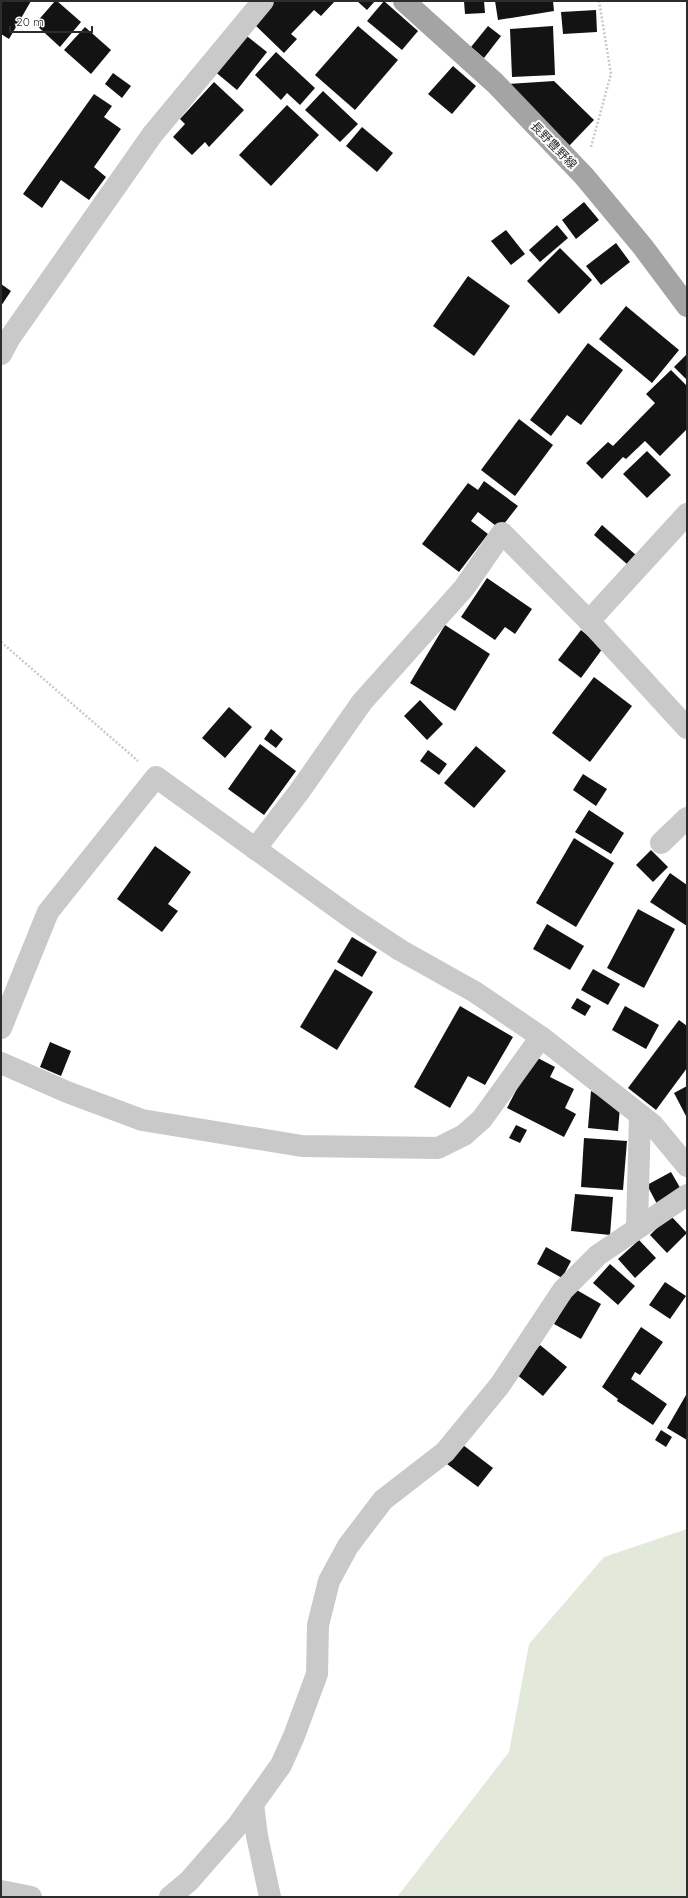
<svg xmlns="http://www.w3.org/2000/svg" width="688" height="1898" font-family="Quicksand,'Noto Sans JP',sans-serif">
  <rect width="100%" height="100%" fill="#fff"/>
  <path fill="#e2e9da" d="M687 1529V1897H397L509 1752 529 1644 604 1557Z"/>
  <g fill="#131313">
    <path d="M1 1H31L9 39 1 34Z"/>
    <path d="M55 1H57L81 22 60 47 35 24Z"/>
    <path d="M272 1H335L321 16 314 10 291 34 297 39 284 53 252 22Z"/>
    <path d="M357 1H375L367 10Z"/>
    <path d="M384 1 418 31 402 50 367 21Z"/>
    <path d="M464 1H484L485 13 465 14Z"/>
    <path d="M495 1H553L554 11 498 20Z"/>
    <path d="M596 10 597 32 563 34 561 12Z"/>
    <path d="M358 26 398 60 355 110 315 75Z"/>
    <path d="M488 26 501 36 484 58 471 47Z"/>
    <path d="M553 26 555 75 512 77 510 29Z"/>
    <path d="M85 27 111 50 91 74 64 50Z"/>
    <path d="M243 33 267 52 237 90 213 70Z"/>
    <path d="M276 52 315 88 300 105 287 93 281 100 255 75Z"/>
    <path d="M453 66 476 86 452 114 428 94Z"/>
    <path d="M113 73 131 86 122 98 105 84Z"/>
    <path d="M554 81 594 120 569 146 506 84Z"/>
    <path d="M214 82 244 110 209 147 205 142 192 155 173 137 185 124 180 119Z"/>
    <path d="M323 91 358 124 340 142 305 110Z"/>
    <path d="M94 94 112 106 104 117 121 129 94 167 106 177 89 200 61 180 42 208 23 194Z"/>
    <path d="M287 105 319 135 271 186 239 155Z"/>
    <path d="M362 127 393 153 377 172 346 146Z"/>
    <path d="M584 202 599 220 576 239 562 220Z"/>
    <path d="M557 225 568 238 540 262 529 250Z"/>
    <path d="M506 230 525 254 511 265 491 241Z"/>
    <path d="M616 243 630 262 601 285 586 266Z"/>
    <path d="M560 248 592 280 559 314 527 281Z"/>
    <path d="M468 276 510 306 474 356 433 326Z"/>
    <path d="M1 284 11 291 1 306Z"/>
    <path d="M626 306 679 350 652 383 599 339Z"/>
    <path d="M588 343 623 370 581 425 567 415 551 436 530 420Z"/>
    <path d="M687 354V380L674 367Z"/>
    <path d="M671 370 687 386V429L660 456 645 441 626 459 623 457 602 479 586 463 608 442 613 446 655 403 646 394Z"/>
    <path d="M519 419 553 445 515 496 481 470Z"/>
    <path d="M647 451 671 475 647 498 623 474Z"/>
    <path d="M484 481 518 506 500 529 478 512 471 521 488 534 459 572 422 544 468 483 478 490Z"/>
    <path d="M602 525 637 556 628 565 594 535Z"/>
    <path d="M487 578 532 609 515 634 505 627 495 640 461 617Z"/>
    <path d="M445 625 490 654 455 711 410 683Z"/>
    <path d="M581 630 603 648 581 678 558 660Z"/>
    <path d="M594 677 632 706 590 762 552 733Z"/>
    <path d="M420 700 443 724 427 740 404 716Z"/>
    <path d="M229 707 252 727 225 758 202 738Z"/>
    <path d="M271 729 283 739 276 748 264 739Z"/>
    <path d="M260 744 296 771 264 815 228 789Z"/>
    <path d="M476 746 506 771 474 808 444 783Z"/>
    <path d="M428 750 447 764 439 775 420 761Z"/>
    <path d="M583 774 607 789 596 806 573 790Z"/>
    <path d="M589 810 624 833 611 854 575 832Z"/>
    <path d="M574 838 614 863 576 927 536 903Z"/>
    <path d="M155 846 191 872 168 904 178 911 162 932 117 899Z"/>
    <path d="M651 850 668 867 653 882 636 865Z"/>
    <path d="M670 873 687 885V926L650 902Z"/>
    <path d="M638 909 675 929 644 988 607 968Z"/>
    <path d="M547 924 584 946 570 970 533 949Z"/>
    <path d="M352 937 377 952 362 977 337 962Z"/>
    <path d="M335 969 373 992 337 1050 300 1027Z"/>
    <path d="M593 969 620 984 608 1005 581 990Z"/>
    <path d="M577 998 591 1006 585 1016 571 1008Z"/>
    <path d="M460 1006 513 1037 485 1085 468 1076 450 1108 414 1087Z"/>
    <path d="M625 1006 659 1025 646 1049 612 1030Z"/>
    <path d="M679 1020 687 1026V1068L656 1110 628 1088Z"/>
    <path d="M50 1042 71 1051 61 1076 40 1067Z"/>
    <path d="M534 1056 555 1067 550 1077 574 1089 565 1108 576 1114 564 1137 507 1108Z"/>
    <path d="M687 1086V1118L674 1093Z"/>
    <path d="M591 1091 620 1107 618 1131 588 1128Z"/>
    <path d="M516 1125 527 1130 520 1143 509 1138Z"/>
    <path d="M584 1138 627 1141 623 1190 581 1187Z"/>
    <path d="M671 1172 682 1191 657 1204 647 1185Z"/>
    <path d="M575 1194 613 1197 610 1235 571 1231Z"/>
    <path d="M670 1215 687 1233 667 1253 650 1235Z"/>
    <path d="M639 1240 656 1258 635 1278 618 1259Z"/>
    <path d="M546 1247 571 1261 562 1278 537 1264Z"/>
    <path d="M610 1264 635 1286 618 1305 593 1283Z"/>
    <path d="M665 1282 686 1296 670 1319 649 1305Z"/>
    <path d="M575 1289 601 1304 581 1339 554 1324Z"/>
    <path d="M641 1327 663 1342 640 1375 635 1372 631 1379 667 1404 653 1425 617 1401 618 1399 602 1387Z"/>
    <path d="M540 1345 567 1367 543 1396 516 1374Z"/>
    <path d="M686 1395 687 1396V1440L667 1428Z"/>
    <path d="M661 1430 672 1437 666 1447 655 1440Z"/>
    <path d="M463 1445 493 1468 478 1487 447 1464Z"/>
  </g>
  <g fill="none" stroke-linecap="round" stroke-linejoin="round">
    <g stroke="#c9c9c9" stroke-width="2.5" stroke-dasharray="2 2" stroke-linecap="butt">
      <path d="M591 147 611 74 599 1"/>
      <path d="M1 642 138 761"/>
    </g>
    <g stroke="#c9c9c9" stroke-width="22">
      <path d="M1 354 9 339 152 135 263 1"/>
      <path d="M589 621 687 514"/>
      <path d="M661 843 687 818"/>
      <path d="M255 849 299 792 362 702 464 588 502 533 589 621 687 728"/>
      <path d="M1 1028 48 912 156 777 350 917 400 950 475 992 541 1037 653 1125 687 1166"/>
      <path d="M1 1063 67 1092 142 1120 302 1146 438 1148 464 1135 482 1119 541 1037"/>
      <path d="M637 1227 640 1115"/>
      <path d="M253 1804 257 1836 270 1897"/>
      <path d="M1 1891 31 1897"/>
      <path d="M170 1897 189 1881 238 1825 281 1765 294 1736 317 1674 318 1625 329 1581 348 1546 383 1500 445 1452 500 1385 563 1290 598 1255 687 1195"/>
    </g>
    <path stroke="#a4a4a4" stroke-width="22" d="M404 1 495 83 584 176 643 247 687 306"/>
  </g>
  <g text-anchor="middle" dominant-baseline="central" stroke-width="4" stroke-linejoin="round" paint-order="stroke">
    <g font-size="12" fill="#2c2c2c" stroke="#fff">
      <text transform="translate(554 145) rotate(46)">長野豊野線</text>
    </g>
  </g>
  <rect width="688" height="1898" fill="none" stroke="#2c2c2c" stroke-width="4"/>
  <path d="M10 26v6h82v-6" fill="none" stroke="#2c2c2c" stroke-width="2"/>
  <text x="16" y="26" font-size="12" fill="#2c2c2c" stroke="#ffffff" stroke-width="3" paint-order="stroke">20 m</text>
</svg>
